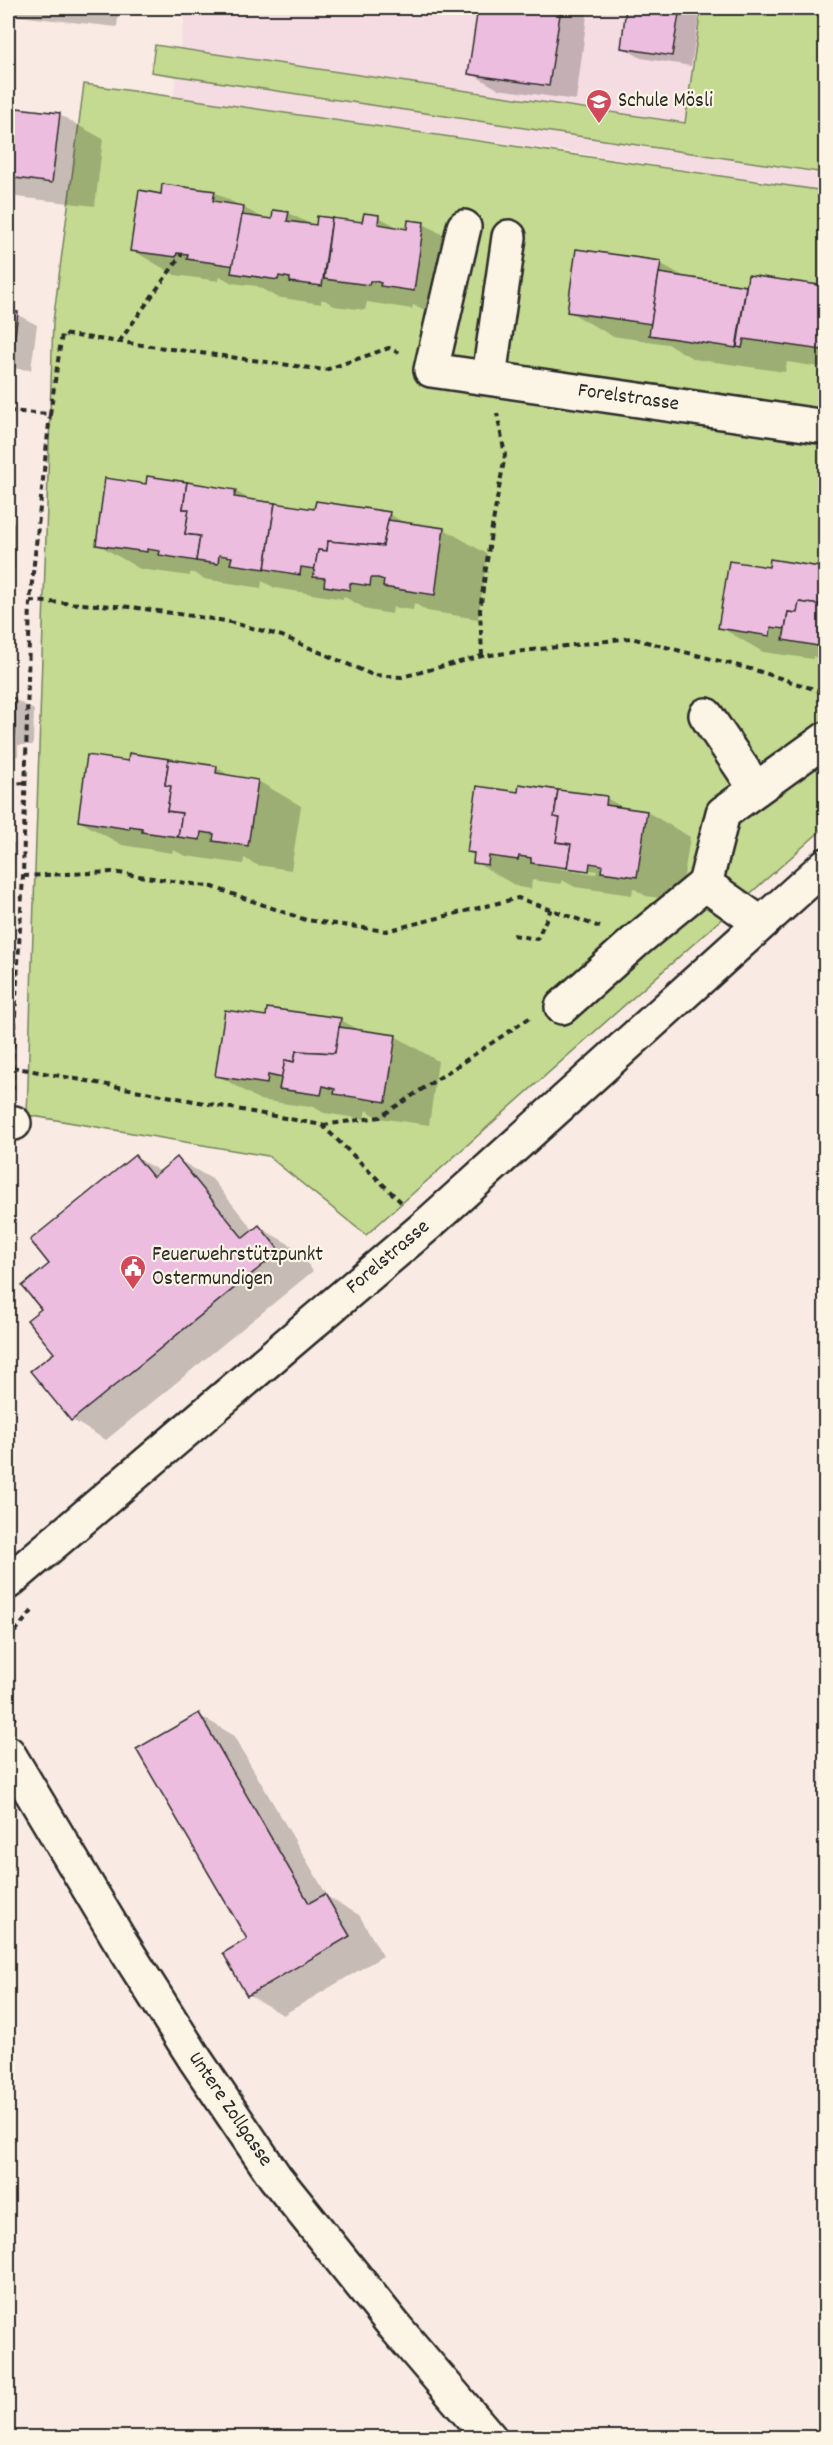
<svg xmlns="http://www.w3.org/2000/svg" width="833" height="2445" font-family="Dekko,sans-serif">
  <rect width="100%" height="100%" fill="#f9eae4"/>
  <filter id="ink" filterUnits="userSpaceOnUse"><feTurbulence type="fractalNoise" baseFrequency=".0167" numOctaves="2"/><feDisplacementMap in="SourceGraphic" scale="12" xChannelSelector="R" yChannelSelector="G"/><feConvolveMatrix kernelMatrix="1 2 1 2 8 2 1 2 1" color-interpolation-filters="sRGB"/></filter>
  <g filter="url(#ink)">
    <path fill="#f5dce2" d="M186 8H825V191L572 152 173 98Z"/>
    <g fill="#c3da90" stroke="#77825e" stroke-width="1.5">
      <path d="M701 8H825V173L151 72 155 45 685 123Z"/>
      <path d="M84 84 825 191V827L366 1235 268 1156 27 1115 53 322Z"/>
    </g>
    <g fill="#0003" fill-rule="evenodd">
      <path d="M8 8H119L117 27 8 15Z"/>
      <path d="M480 8H588L576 100 498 89 470 73Z"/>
      <path d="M628 8H700L691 66 641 58 622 47Z"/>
      <path d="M8 109 60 115 103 139 95 206 8 196Z"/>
      <path d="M214 192 265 219 273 221 288 213 317 227 319 218 364 224 365 215 379 217 401 229 408 230 424 224 467 249 457 315 425 310 413 305 412 309 367 302 365 310 334 306 325 300H321V304L276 297 257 286 232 283 220 276 219 281 175 275 132 250 162 195Z"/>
      <path d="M660 263 688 279 747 287 826 288V368L787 362 785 372 694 359 668 344 612 336 568 311Z"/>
      <path d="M8 293 16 298 14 313 37 325 31 370 8 368Z"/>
      <path d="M147 486 235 491 254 502 315 511 389 514 407 524 444 529 487 554 478 619 427 611 414 603 413 610 393 607 392 614 368 610 343 596V599L275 588 262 581 261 588 204 579 194 573H190V576L140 569 97 544Z"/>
      <path d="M8 519 15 523V568H8Z"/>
      <path d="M770 569H826V663L813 656V659L763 652 720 627Z"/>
      <path d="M8 699H14L34 710 33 745H18V756H8Z"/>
      <path d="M217 768 234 778 258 781 301 806 291 870 257 865 244 858 243 864 186 856 173 850 172 853 122 845 79 821Z"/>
      <path d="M519 794 606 798 626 809 647 812 690 837 680 901 646 896 633 888 632 895 575 887 562 880 561 884 532 880 531 889 518 887 475 862 476 856 468 852ZM538 862 597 871 596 874 541 866Z"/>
      <path d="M8 840 15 844 12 915H8Z"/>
      <path d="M267 1017 341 1020 360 1031 395 1036 438 1061 429 1125 379 1118 366 1110 364 1119 324 1113 310 1105V1107L260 1100 217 1075Z"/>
      <path d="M8 1072 14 1076V1086H8Z"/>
      <path d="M135 1157 161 1172 177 1159 212 1179 254 1231 259 1227 294 1247 313 1271 106 1440 72 1420 43 1309 52 1265Z"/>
      <path d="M8 1481 10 1482 8 1521Z"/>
      <path d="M199 1715 233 1735 328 1897 359 1915 383 1956 283 2015 249 1995V1940Z"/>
    </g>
    <g fill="#edbddf" stroke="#2b2b2b" stroke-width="1.5">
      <path d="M478 8H561L549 86 468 74Z"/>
      <path d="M626 8H680L672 56 621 48Z"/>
      <path d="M8 107 60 113 52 183 8 177Z"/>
      <path d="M162 184 215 191 213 201 244 206 235 266 187 259 188 254 177 253 176 257 130 251 139 190 161 194Z"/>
      <path d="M273 210 289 212 287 221 316 225 317 216 332 218 322 286 290 282V278L279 276 278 280 231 273 242 215 272 219Z"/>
      <path d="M364 213 379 215 378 224 407 229 408 220 424 222 414 291 380 286 381 283 375 281H370L369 285 324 279 332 218 362 222Z"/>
      <path d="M576 249 661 261 651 324 567 312Z"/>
      <path d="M659 273 746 286 736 348 649 335Z"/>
      <path d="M748 275 826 286V328L822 350 744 339 742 348 737 347Z"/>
      <path d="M8 311 18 312 12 360H8Z"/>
      <path d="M147 476 187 482 183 509H189L185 534 200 536 196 561 159 555 160 551 147 549V552L96 545 105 478 146 484Z"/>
      <path d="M187 482 236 490 234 497 275 503 265 569 230 564 232 557 219 555 218 564 196 561 200 536 185 534 189 509H183Z"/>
      <path d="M316 501 390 512 383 546 328 541 327 551 318 550 315 569 301 567 300 575 265 569 275 503 314 509Z"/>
      <path d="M388 520 444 528 435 595 383 587 384 580 378 578H371L370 586 350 583V590L324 586 325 578 313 577 318 550 327 551 328 541 383 546Z"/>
      <path d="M770 559 826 568V602H820V605L799 602 797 613 788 612 785 629 771 627 770 636 718 628 729 561 769 567Z"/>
      <path d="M799 602 820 605V602H826L824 647 783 640 788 612 797 613Z"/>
      <rect x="8" y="698" width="7" height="37"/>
      <path d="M129 753 169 759 165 785 171 786 167 811 182 813 178 837 142 832V828L130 826 129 829 78 821 87 755 128 761Z"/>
      <path d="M169 759 217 766 216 773 258 780 248 846 213 841 214 834 201 832 200 840 178 837 182 813 167 811 171 786 165 785Z"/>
      <path d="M519 784 558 790 554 817 560 818 556 842 571 844 567 868 531 863V858L519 856 518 860 489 856 488 865 473 863 474 853 467 852 477 786 518 792Z"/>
      <path d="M558 790 607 796 606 805 647 811 637 877 601 872 602 865 590 863 589 871 567 868 571 844 556 842 560 818 554 817Z"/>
      <path d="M267 1008 341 1018 335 1053 296 1051 294 1062 285 1060 282 1078 268 1075 267 1084 215 1076 225 1010 266 1016Z"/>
      <path d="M339 1027 396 1035 386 1102 334 1094 335 1089 323 1086 321 1095 279 1089 285 1060 294 1062 296 1051 335 1053Z"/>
      <path d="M135 1155 153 1177 177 1157 243 1238 259 1225 280 1251 71 1421 30 1371 54 1353 27 1320 41 1309 22 1286 49 1264 30 1240Z"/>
      <path d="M199 1713 309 1903 325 1894 350 1936 247 1996 223 1953 247 1939 136 1749Z"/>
    </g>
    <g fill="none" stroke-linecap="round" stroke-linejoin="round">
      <defs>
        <g id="minor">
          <path id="s1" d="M464 227 431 370 826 427"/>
          <path d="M489 377 509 237"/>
          <path d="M706 715 756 789"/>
          <path d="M760 923 705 884 723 813 826 739"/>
          <path d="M562 1007 637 940 705 884"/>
          <path d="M8 1123H14"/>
          <path id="s2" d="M8 1582 426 1226 826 865"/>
          <path id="s3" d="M8 1753 119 1939 195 2059 275 2177 396 2328 490 2438"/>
        </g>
      </defs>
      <use href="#minor" stroke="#2b2b2b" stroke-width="38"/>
      <g stroke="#2b2b2b" stroke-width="4" stroke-dasharray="6 4.5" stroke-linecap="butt">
        <path d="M119 342 182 254"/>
        <path d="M8 411 50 414 62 334 325 370 389 348 399 353"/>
        <path d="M30 601 131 607 226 621 282 636 373 675 402 677 482 656 631 638 758 671 826 693"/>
        <path d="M482 656 480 610 491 533 505 455 497 413"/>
        <path d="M8 784 26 783"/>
        <path d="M23 876 112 872 213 887 306 920 386 931 518 898 600 927"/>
        <path d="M513 935 537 939 551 909"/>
        <path d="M12 1067 322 1125 401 1202"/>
        <path d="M13 1090 12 1067 23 876 30 601 50 414"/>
        <path d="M323 1125 380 1117 531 1017"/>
        <path d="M8 1640 32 1611"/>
        <path d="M8 1707 15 1720"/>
      </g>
      <use href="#minor" stroke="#fcf5e5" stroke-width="33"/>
    </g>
  </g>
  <defs>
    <symbol id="school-pin" viewBox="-11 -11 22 30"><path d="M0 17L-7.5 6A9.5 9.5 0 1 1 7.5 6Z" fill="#d1495b" stroke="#fcf5e5"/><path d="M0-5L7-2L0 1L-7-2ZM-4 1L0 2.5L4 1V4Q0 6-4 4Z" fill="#fff"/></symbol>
    <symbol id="civic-pin" viewBox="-11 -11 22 30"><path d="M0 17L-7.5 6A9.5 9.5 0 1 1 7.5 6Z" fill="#d1495b" stroke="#fcf5e5"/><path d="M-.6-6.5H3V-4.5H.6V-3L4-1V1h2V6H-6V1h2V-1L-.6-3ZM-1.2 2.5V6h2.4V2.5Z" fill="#fff"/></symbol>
  </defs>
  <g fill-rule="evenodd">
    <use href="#school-pin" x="584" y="87" width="30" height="40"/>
    <use href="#civic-pin" x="118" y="1253" width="30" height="40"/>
  </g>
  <g text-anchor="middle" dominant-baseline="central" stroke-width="4.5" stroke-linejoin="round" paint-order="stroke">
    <g font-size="21" fill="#2b2b2b" stroke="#fcf5e5" text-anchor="start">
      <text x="618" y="102">Schule Mösli</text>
      <text x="152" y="1256">Feuerwehrstützpunkt<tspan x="152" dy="24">Ostermundigen</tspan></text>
    </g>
    <g font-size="21" fill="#2b2b2b" stroke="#fcf5e5">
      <text stroke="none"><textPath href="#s1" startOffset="346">Forelstrasse</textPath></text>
      <text stroke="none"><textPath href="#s2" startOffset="500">Forelstrasse</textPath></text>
      <text stroke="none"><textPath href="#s3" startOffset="420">Untere Zollgasse</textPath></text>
    </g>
  </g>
  <rect width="833" height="2445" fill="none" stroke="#fcf5e5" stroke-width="30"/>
  <rect x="15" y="15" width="803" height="2415" fill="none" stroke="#2b2b2b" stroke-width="2" filter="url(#ink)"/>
</svg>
